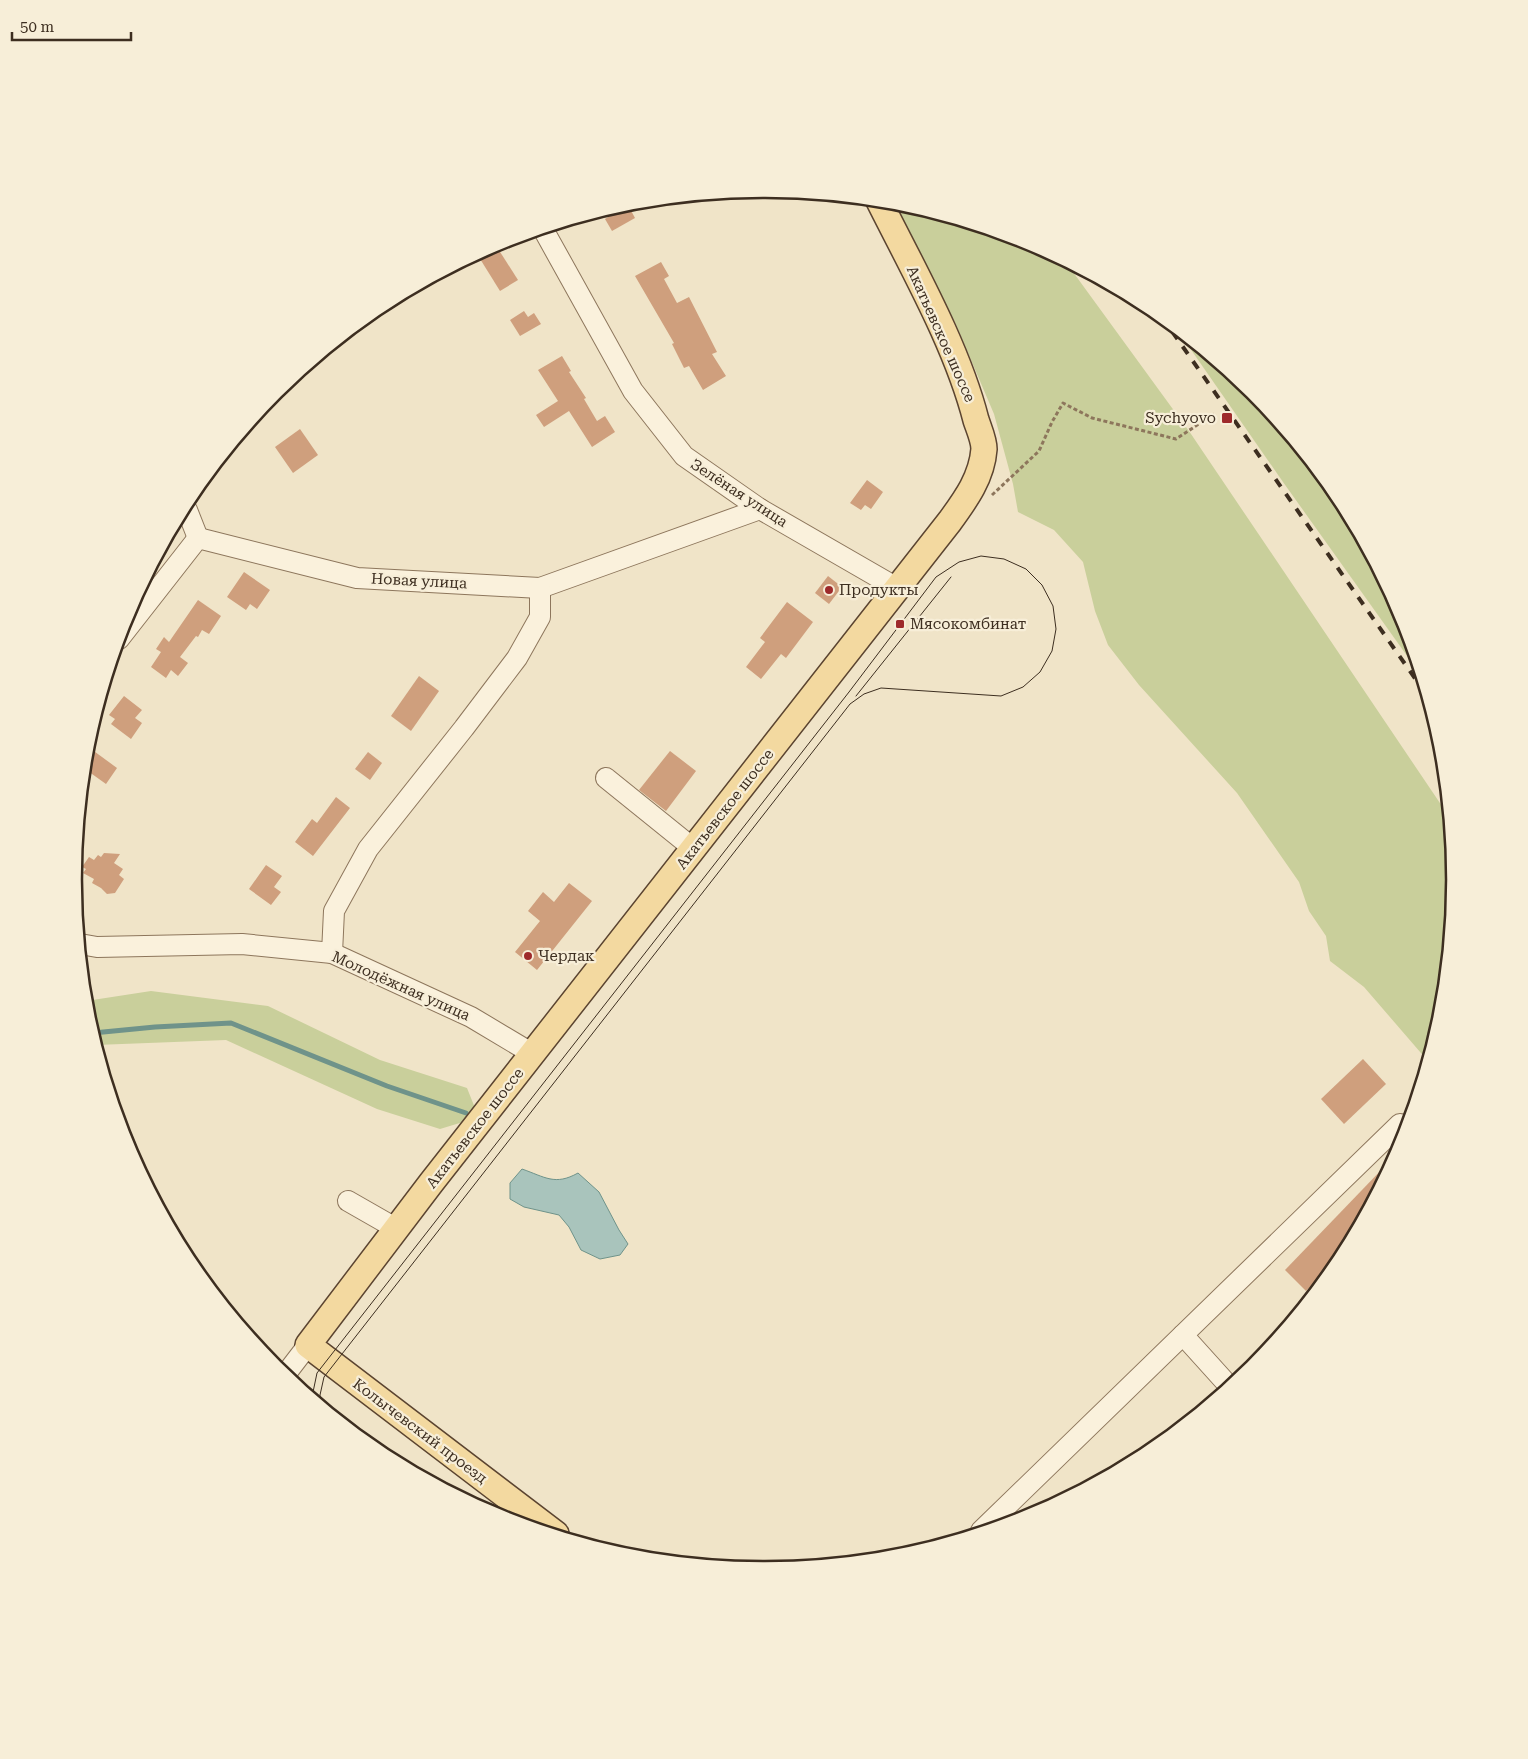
<svg xmlns="http://www.w3.org/2000/svg" width="1528" height="1759" font-family="'Roboto Serif',serif">
  <rect width="100%" height="100%" fill="#f0e4c8"/>
  <g fill="#c9cf9b">
    <path d="M892 202 899 203 1028 242 1065 261 1191 434 1448 815 1454 880 1441 1014 1427 1060 1364 987 1330 961 1326 936 1309 911 1299 882 1237 793 1139 685 1108 645 1095 611 1083 562 1054 530 1018 512 1013 484 994 414 954 320Z"/>
    <path d="M1178 331 1252 392 1338 496 1402 616 1420 674 1283 482Z"/>
    <path d="M151 991 268 1006 380 1060 467 1088 475 1108 463 1122 440 1129 377 1109 226 1040 96 1045 87 1014 86 1001Z"/>
  </g>
  <path fill="#a9c4bc" stroke="#6f938a" d="M522 1169C545 1177 555 1186 578 1173L599 1192 619 1230 628 1244 620 1255 600 1259 581 1250 569 1227 559 1215 524 1207 510 1199V1183Z"/>
  <g fill="none" stroke-linecap="round" stroke-linejoin="round">
    <path stroke="#6f938a" stroke-width="5" d="M93 1033 155 1027 231 1023 387 1086 466 1113"/>
  </g>
  <g fill="#cf9f7d">
    <path d="M628 205 635 218 612 231 605 219Z"/>
    <path d="M495 244 518 280 500 291 477 254Z"/>
    <path d="M661 262 669 276 664 279 677 303 689 297 717 352 712 354 726 376 703 390 689 366 684 368 672 344 674 343 635 276Z"/>
    <path d="M524 311 528 317 534 313 541 324 520 336 510 320Z"/>
    <path d="M562 356 571 371 569 372 586 398 584 399 597 421 605 416 615 432 592 447 569 411 544 427 536 415 558 401 538 370Z"/>
    <path d="M300 429 318 455 293 473 275 447Z"/>
    <path d="M867 480 883 492 871 509 865 505 861 510 850 503Z"/>
    <path d="M244 572 270 590 257 609 250 604 246 610 227 597Z"/>
    <path d="M828 576 842 587 829 604 815 593Z"/>
    <path d="M198 600 221 616 209 634 202 630 198 637 196 636 180 657 188 663 178 676 171 670 166 678 151 667 161 652 156 649 164 637 169 642Z"/>
    <path d="M787 602 813 622 786 658 781 654 761 679 746 667 765 642 760 638Z"/>
    <path d="M419 676 439 691 411 731 391 716Z"/>
    <path d="M124 696 142 710 135 718 142 723 131 739 111 724 115 719 109 715Z"/>
    <path d="M87 746 117 768 106 784 85 769Z"/>
    <path d="M670 751 696 771 666 811 639 790Z"/>
    <path d="M368 752 382 763 370 780 355 769Z"/>
    <path d="M336 797 350 808 313 856 295 842 312 819 317 823Z"/>
    <path d="M104 853 120 854 114 863 123 869 119 875 124 879 115 893 107 894 101 888 92 883 94 879 83 873 86 869 82 867 89 857 94 860 98 855 101 857Z"/>
    <path d="M266 865 282 876 274 887 281 892 271 905 249 889Z"/>
    <path d="M569 883 592 901 537 970 515 952 540 921 528 911 543 892 554 902Z"/>
    <path d="M1363 1059 1386 1084 1344 1124 1321 1099Z"/>
    <path d="M1387 1164 1390 1166 1344 1251 1306 1291 1285 1270Z"/>
  </g>
  <g fill="none" stroke-linecap="round" stroke-linejoin="round">
    <defs>
      <g id="minor">
        <path d="M543 229 633 391 684 456 760 509 897 588"/>
        <path d="M184 508 187 510 198 538"/>
        <path d="M119 639 198 538 357 578 540 588 760 509"/>
        <path d="M606 778 694 849"/>
        <path d="M80 944 97 947 242 944 332 953 471 1017 533 1054"/>
        <path d="M332 953 334 911 368 849 464 728 517 658 540 617V588"/>
        <path d="M348 1201 397 1229"/>
        <path d="M1183 1335 1229 1386"/>
        <path d="M285 1375 308 1345"/>
        <path d="M981 1531 1400 1124"/>
      </g>
      <path id="major" d="M556 1534 308 1345 431 1183 950 521C966 499 982 477 984 449 984 440 979 429 976 420 957 346 913 269 879 201"/>
    </defs>
    <use href="#minor" stroke="#8d765c" stroke-width="22"/>
    <use href="#major" stroke="#5b4430" stroke-width="28"/>
    <path stroke="#8d765c" stroke-width="3" stroke-dasharray="4 2.5" stroke-linecap="butt" d="M992 495 1039 451 1052 422 1063 403 1092 418 1176 439 1214 414"/>
    <use href="#minor" stroke="#faf1dc" stroke-width="20"/>
    <use href="#major" stroke="#f3d9a0" stroke-width="25"/>
    <g stroke="#3d2e20" stroke-width="1">
      <path d="M856 696 951 577"/>
      <path d="M312 1397 317 1373 849 692 936 577 959 562 981 556 1004 559 1026 569 1042 585 1053 606 1056 629 1052 651 1040 672 1023 687 1001 696 881 688 864 694 850 704 324 1377 320 1395V1404"/>
    </g>
    <path stroke="#3d2e20" stroke-width="4" stroke-dasharray="9 9" stroke-linecap="butt" d="M1162 317 1426 694"/>
  </g>
  <g fill="#9e2a2b" stroke="#f7eed8" stroke-width="2">
    <rect x="1221" y="412" width="12" height="12" rx="2.5"/>
    <circle cx="829" cy="590" r="5"/>
    <rect x="895" y="619" width="10" height="10" rx="2.5"/>
    <circle cx="528" cy="956" r="5"/>
  </g>
  <g text-anchor="middle" dominant-baseline="central" stroke-width="4.5" stroke-linejoin="round" paint-order="stroke">
    <g font-size="15" fill="#3d2e20" stroke="#f7eed8">
      <text transform="translate(941 334) rotate(66)">Акатьевское шоссе</text>
      <text transform="translate(739 493) rotate(33)">Зелёная улица</text>
      <text transform="translate(419 581) rotate(3)">Новая улица</text>
      <text transform="translate(725 809) rotate(-52)">Акатьевское шоссе</text>
      <text transform="translate(401 986) rotate(24)">Молодёжная улица</text>
      <text transform="translate(475 1128) rotate(-52)">Акатьевское шоссе</text>
      <text transform="translate(420 1431) rotate(37)">Колычевский проезд</text>
    </g>
    <g font-size="15" fill="#3d2e20" stroke="#f7eed8" text-anchor="start">
      <text x="1216" y="418" text-anchor="end">Sychyovo</text>
      <text x="839" y="590">Продукты</text>
      <text x="910" y="624">Мясокомбинат</text>
      <text x="538" y="956">Чердак</text>
    </g>
  </g>
  <path d="M0 0H1528V1759H0ZM763 198H765A681 681 0 0 1 1446 879V880A681 681 0 0 1 765 1561H763A681 681 0 0 1 82 880V879A681 681 0 0 1 763 198Z" fill="#f7eed8" fill-rule="evenodd"/>
  <path fill="none" stroke="#3d2e20" stroke-width="2.5" d="M763 198H765A681 681 0 0 1 1446 879V880A681 681 0 0 1 765 1561H763A681 681 0 0 1 82 880V879A681 681 0 0 1 763 198Z"/>
  <path d="M12 32v8h119v-8" fill="none" stroke="#3d2e20" stroke-width="2.5"/>
  <text x="20" y="32" font-size="15" fill="#3d2e20" stroke="#f7eed8" stroke-width="4" paint-order="stroke">50 m</text>
</svg>
